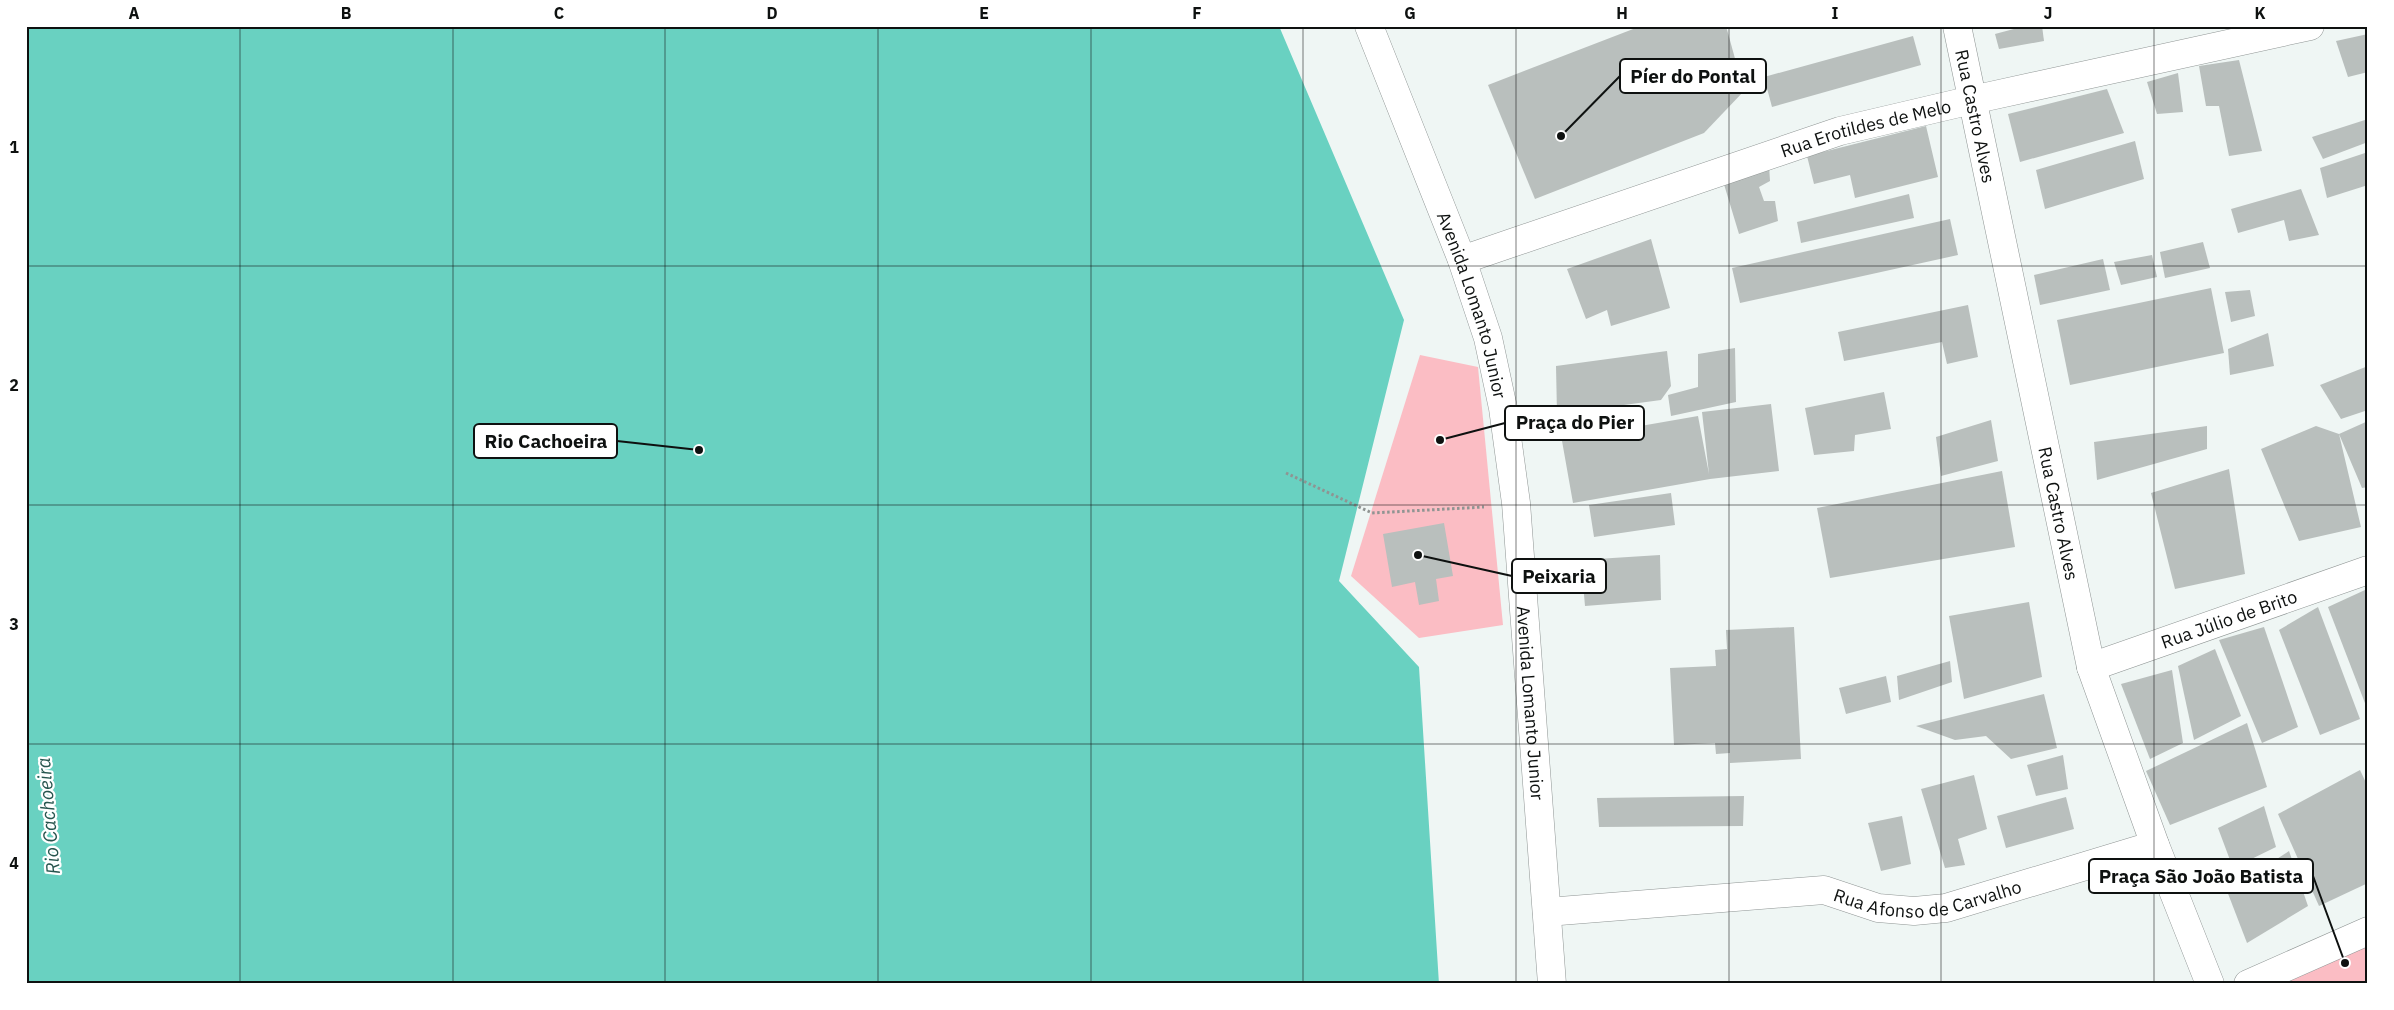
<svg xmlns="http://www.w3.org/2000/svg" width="2394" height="1010" font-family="'IBM Plex Sans',sans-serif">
  <rect width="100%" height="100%" fill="#eff6f4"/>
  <g fill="#fbbdc4">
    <path d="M1420 355 1478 367 1503 625 1419 638 1351 576Z"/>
    <path d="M2368 942V984H2278Z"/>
  </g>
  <path fill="#69d1c1" d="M26 26H1279L1404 320 1339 581 1419 667 1439 984H26Z"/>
  <g fill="#b9bfbd">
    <path d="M1641 26H1726L1744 91 1704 133 1535 199 1488 85Z"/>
    <path d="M2025 26H2042L2044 41 1999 49 1995 34Z"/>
    <path d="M2368 34V72L2348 77 2336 41Z"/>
    <path d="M1913 36 1921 65 1772 107 1764 77Z"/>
    <path d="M2239 60 2262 151 2229 156 2219 106H2206L2199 66Z"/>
    <path d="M2178 73 2183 112 2157 114 2147 82Z"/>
    <path d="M2107 89 2124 133 2020 162 2008 114Z"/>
    <path d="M2368 119V142L2323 159 2312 137Z"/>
    <path d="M1926 126 1938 177 1855 198 1850 175 1814 184 1807 156Z"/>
    <path d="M2135 141 2144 179 2045 209 2036 170Z"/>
    <path d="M2368 152V185L2327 198 2320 168Z"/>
    <path d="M1769 165 1770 181 1759 187 1764 201H1775L1778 221 1739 234 1723 181Z"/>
    <path d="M2301 189 2319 235 2289 241 2284 220 2238 233 2231 209Z"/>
    <path d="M1909 194 1914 218 1801 243 1797 222Z"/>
    <path d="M1950 219 1958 255 1740 303 1732 268Z"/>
    <path d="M1651 239 1670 308 1611 326 1607 310 1586 319 1567 269Z"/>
    <path d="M2203 242 2210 268 2165 278 2160 252Z"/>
    <path d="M2152 255 2157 277 2121 285 2114 262Z"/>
    <path d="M2103 259 2110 290 2040 305 2034 275Z"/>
    <path d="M2211 288 2224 353 2070 385 2057 320Z"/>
    <path d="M2250 290 2255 316 2231 322 2225 292Z"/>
    <path d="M1968 305 1978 357 1947 364 1942 342 1844 361 1838 332Z"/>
    <path d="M2268 333 2274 366 2230 375 2228 349Z"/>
    <path d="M1735 348 1736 402 1671 416 1668 395 1698 387V354Z"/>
    <path d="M1667 351 1671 386 1661 400 1557 414 1556 366Z"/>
    <path d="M2368 366V410L2341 419 2320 385Z"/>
    <path d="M1884 392 1891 429 1855 435 1854 451 1814 455 1805 408Z"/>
    <path d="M1771 404 1779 471 1710 479 1573 503 1559 424 1626 412 1629 428 1698 416 1709 474 1702 412Z"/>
    <path d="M1991 420 1998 461 1941 476 1936 437Z"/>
    <path d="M2368 421V487L2362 488 2339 434 2361 527 2299 541 2261 449 2316 426 2339 434Z"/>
    <path d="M2207 426V449L2097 480 2094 442Z"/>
    <path d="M2229 469 2245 574 2175 589 2151 493Z"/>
    <path d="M2002 471 2015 547 1830 578 1817 508Z"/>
    <path d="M1671 493 1675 525 1594 537 1589 505Z"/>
    <path d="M1444 523 1453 576 1436 579 1439 601 1419 605 1415 582 1392 587 1383 534Z"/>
    <path d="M1660 555 1661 600 1585 606 1581 560Z"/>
    <path d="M2365 590 2368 596V711L2328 607Z"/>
    <path d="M2029 602 2042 677 1964 699 1949 616Z"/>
    <path d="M2318 607 2360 719 2320 735 2279 630Z"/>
    <path d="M1794 627 1801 759 1730 763V753L1716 754 1715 743 1674 745 1670 668 1716 666 1715 650 1727 649 1726 630Z"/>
    <path d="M2264 627 2298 727 2262 743 2219 640Z"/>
    <path d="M2215 649 2241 716 2194 740 2178 666Z"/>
    <path d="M1950 661 1952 682 1899 700 1897 676Z"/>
    <path d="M2172 670 2183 743 2150 759 2121 684Z"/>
    <path d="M1886 676 1891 702 1846 714 1839 688Z"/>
    <path d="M2044 694 2057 748 2011 759 1986 736 1955 740 1916 726Z"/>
    <path d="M2247 723 2267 787 2170 825 2146 771Z"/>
    <path d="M2063 755 2068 789 2036 796 2027 765Z"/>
    <path d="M2360 770 2368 787V883L2319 906 2278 814Z"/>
    <path d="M1974 775 1987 829 1958 839 1965 865 1945 868 1921 789Z"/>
    <path d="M1744 796 1743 826 1599 827 1597 798Z"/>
    <path d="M2066 797 2074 829 2006 848 1997 816Z"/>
    <path d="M2264 806 2276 847 2233 868 2218 828Z"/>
    <path d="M1902 816 1911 864 1881 871 1868 823Z"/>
    <path d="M2289 851 2308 906 2247 943 2227 891Z"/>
  </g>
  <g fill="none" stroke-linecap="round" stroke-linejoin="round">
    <defs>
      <g id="street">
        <path id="s1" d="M1957 26 2091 667 2155 845 2210 984"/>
        <path id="s2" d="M1462 260 1840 131 1972 100 2310 26"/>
        <path id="s3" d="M2091 667 2368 570"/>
        <path id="s4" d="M1547 912 1824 890 1878 908 1914 911 1946 908 2155 845"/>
        <path d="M2248 984 2368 931"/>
      </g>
      <g id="secondary">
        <path id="s5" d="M1369 26 1462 260 1488 338 1503 408 1516 503 1552 984"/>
      </g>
    </defs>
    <use href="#street" stroke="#8f9594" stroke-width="29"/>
    <use href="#secondary" stroke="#8f9594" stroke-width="29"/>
    <path stroke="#8f9492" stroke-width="3" stroke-dasharray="2.5 2.5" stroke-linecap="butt" d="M1286 473 1372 513 1484 507"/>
    <use href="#street" stroke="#fff" stroke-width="28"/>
    <use href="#secondary" stroke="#fff" stroke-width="28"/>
  </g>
  <path fill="none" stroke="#0e1110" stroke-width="1" stroke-opacity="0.55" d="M240 26V984M453 26V984M665 26V984M878 26V984M1091 26V984M1303 26V984M1516 26V984M1729 26V984M1941 26V984M2154 26V984M26 266H2368M26 505H2368M26 744H2368"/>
  <g text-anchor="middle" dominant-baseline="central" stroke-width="4.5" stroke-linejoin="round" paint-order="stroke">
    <g font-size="18" fill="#0e1110" stroke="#fff">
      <text stroke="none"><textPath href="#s1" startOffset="92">Rua Castro Alves</textPath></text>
      <text stroke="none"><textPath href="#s2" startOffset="425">Rua Erotildes de Melo</textPath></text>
      <text stroke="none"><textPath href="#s5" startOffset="298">Avenida Lomanto Junior</textPath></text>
      <text stroke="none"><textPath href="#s1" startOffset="498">Rua Castro Alves</textPath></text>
      <text stroke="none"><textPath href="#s3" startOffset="146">Rua Júlio de Brito</textPath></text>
      <text stroke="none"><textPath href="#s5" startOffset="702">Avenida Lomanto Junior</textPath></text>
      <text stroke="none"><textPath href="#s4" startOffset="385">Rua Afonso de Carvalho</textPath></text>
    </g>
    <g font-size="19" font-style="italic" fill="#27554e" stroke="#fff">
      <text transform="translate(48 816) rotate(-95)">Rio Cachoeira</text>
    </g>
  </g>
  <path fill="none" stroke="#0e1110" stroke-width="2" d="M1561 136L1620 76M1440 440L1505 423M699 450L617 441M1418 555L1512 576M2345 963L2313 876"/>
  <g fill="#0e1110" stroke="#fff" stroke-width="2">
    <circle cx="1561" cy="136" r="5"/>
    <circle cx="1440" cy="440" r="5"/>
    <circle cx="699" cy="450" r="5"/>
    <circle cx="1418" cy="555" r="5"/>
    <circle cx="2345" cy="963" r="5"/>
  </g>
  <g fill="#fff" stroke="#0e1110" stroke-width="2">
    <rect x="1620" y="59" width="146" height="34" rx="5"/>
    <rect x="1505" y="406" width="139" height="34" rx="5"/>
    <rect x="474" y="424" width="143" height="34" rx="5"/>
    <rect x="1512" y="559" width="94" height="34" rx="5"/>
    <rect x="2089" y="859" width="224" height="34" rx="5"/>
  </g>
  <g font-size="19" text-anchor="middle" font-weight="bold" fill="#0e1110">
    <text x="1693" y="83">Píer do Pontal</text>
    <text x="1575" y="429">Praça do Pier</text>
    <text x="546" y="448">Rio Cachoeira</text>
    <text x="1559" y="583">Peixaria</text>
    <text x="2201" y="883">Praça São João Batista</text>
  </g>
  <rect width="2394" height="1010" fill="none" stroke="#ffffff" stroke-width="55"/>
  <rect x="28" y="28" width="2338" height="954" fill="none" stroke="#0e1110" stroke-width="2"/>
  <g font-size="16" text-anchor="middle" font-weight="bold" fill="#0e1110">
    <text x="134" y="19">A</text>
    <text x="346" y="19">B</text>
    <text x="559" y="19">C</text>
    <text x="772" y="19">D</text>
    <text x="984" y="19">E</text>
    <text x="1197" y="19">F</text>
    <text x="1410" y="19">G</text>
    <text x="1622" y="19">H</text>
    <text x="1835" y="19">I</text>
    <text x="2048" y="19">J</text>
    <text x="2260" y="19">K</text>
    <text x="14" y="153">1</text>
    <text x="14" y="391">2</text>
    <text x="14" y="630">3</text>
    <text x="14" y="869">4</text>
  </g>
</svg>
